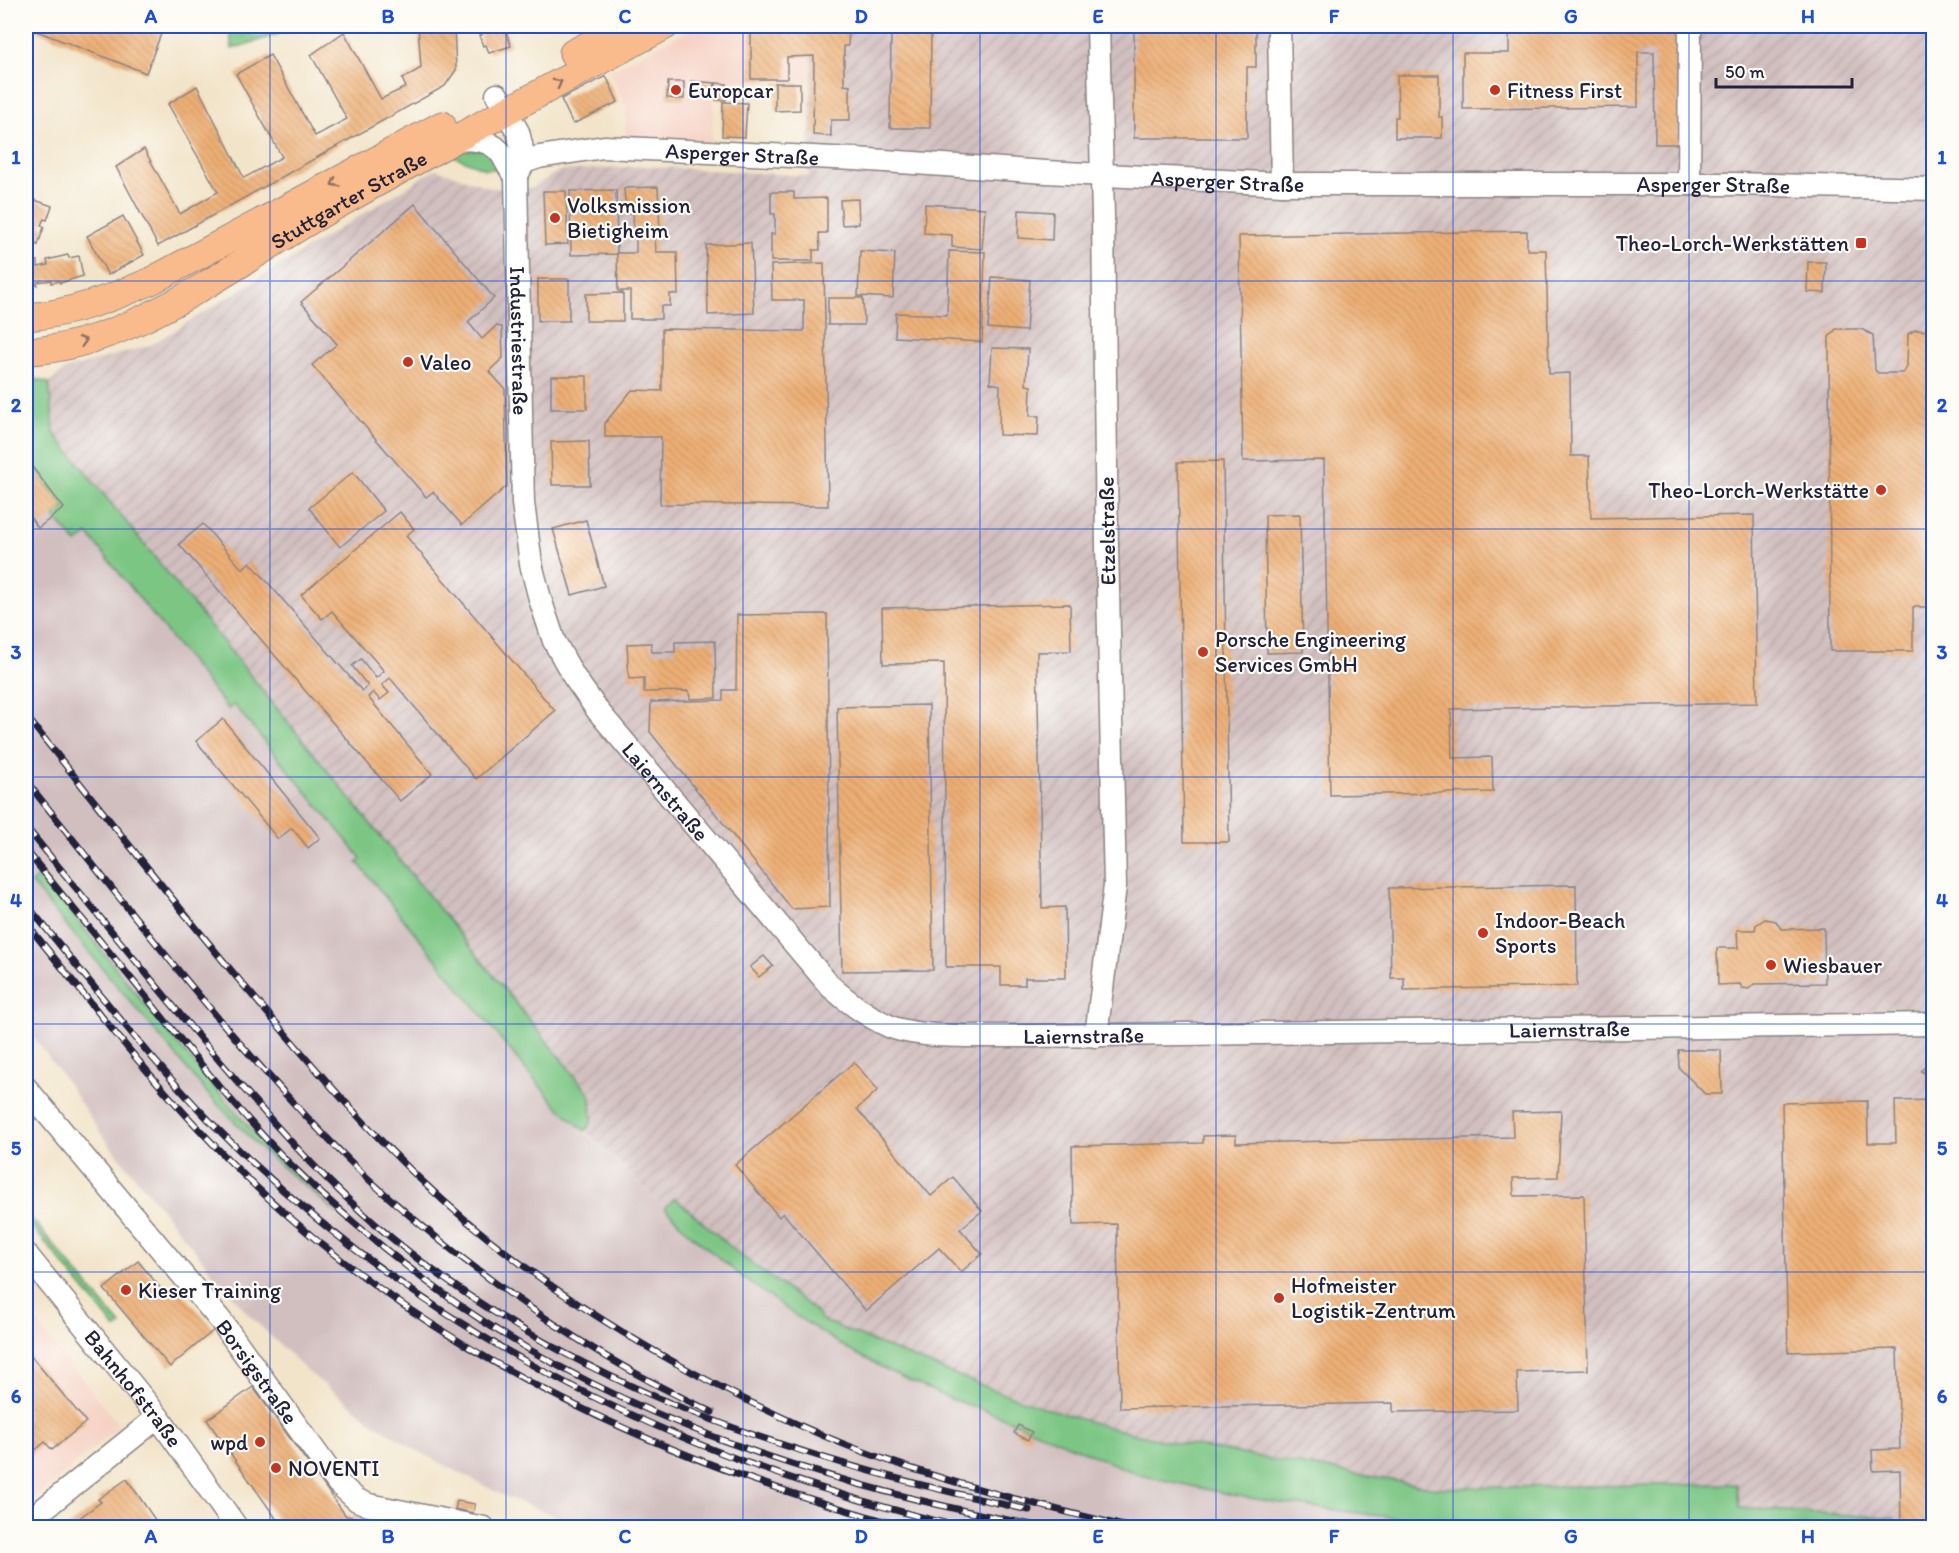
<svg xmlns="http://www.w3.org/2000/svg" width="1959" height="1553" font-family="Itim,sans-serif">
  <defs>
    <pattern id="industrial-furrows" width="10" height="10" patternUnits="userSpaceOnUse" patternTransform="scale(1.5)"><rect width="10" height="10" fill="#d1bfbf"/><path d="M-1 1l2-2M0 10L10 0M9 11l2-2" fill="none" stroke="#b3a4a5"/></pattern>
    <pattern id="park-crowns" width="20" height="18" patternUnits="userSpaceOnUse" patternTransform="scale(1.5)"><rect width="20" height="18" fill="#7cc684"/><path d="M2 6a3 3 0 1 1 6 0M12 15a3 3 0 1 1 6 0" fill="none" stroke="#65a06d"/></pattern>
    <pattern id="building-back-hatch" width="6" height="6" patternUnits="userSpaceOnUse" patternTransform="scale(1.5)"><rect width="6" height="6" fill="#edaf75"/><path d="M-1 5l2 2M0 0l6 6M5-1l2 2" fill="none" stroke="#cb9666"/></pattern>
  </defs>
  <rect width="100%" height="100%" fill="#fdfcf7"/>
  <filter id="ink" filterUnits="userSpaceOnUse"><feTurbulence type="fractalNoise" baseFrequency=".0167" numOctaves="2"/><feDisplacementMap in="SourceGraphic" scale="12" xChannelSelector="R" yChannelSelector="G"/><feConvolveMatrix kernelMatrix="1 2 1 2 8 2 1 2 1" color-interpolation-filters="sRGB"/></filter>
  <filter id="wash" filterUnits="userSpaceOnUse"><feTurbulence type="fractalNoise" baseFrequency=".008" numOctaves="4" result="noise"/><feDisplacementMap in="SourceGraphic" scale="24" xChannelSelector="R" yChannelSelector="G"/><feGaussianBlur stdDeviation="1.35" result="paint"/><feColorMatrix in="noise" values="0 0 0 0 0 0 0 0 0 0 0 0 0 0 0 0 0 1.4 0 .05"/><feComposite in="paint" operator="in"/></filter>
  <g filter="url(#wash)">
    <rect width="100%" height="100%" fill="#f2e4c9"/>
    <g fill="#f6d2c5">
      <path d="M697 26H811L810 81 716 82 711 143 625 138 626 106 608 71Z"/>
      <path d="M26 1310 120 1426 26 1505Z"/>
    </g>
    <path fill="url(#industrial-furrows)" d="M812 26H1933V1527H1894L1893 1518 1739 1508 1736 1484 1436 1488 1156 1439 1126 1432 1069 1415 953 1374 822 1320 812 1308 739 1254 675 1198 665 1208 585 1131 592 1122 54 433 49 383 67 369 151 345 436 169 491 188H532L559 171 642 166 809 176Z"/>
    <path fill="#d1bfbf" d="M26 513 38 528 53 516 77 543 88 534 362 859 357 863 558 1107 665 1208 689 1233 737 1273 796 1316 851 1351 895 1374 951 1399 990 1412 1140 1475 1233 1495 1273 1502 1474 1527 590 1528 558 1517 504 1496 414 1449 377 1425 308 1372 249 1315 214 1274 104 1138 66 1081 26 1027Z"/>
    <g fill="#7cc684" stroke="#4f7460" stroke-width="1.5">
      <path d="M486 149 498 169H485L455 157 453 151Z"/>
      <path d="M32 378 49 383 54 433 591 1096 592 1122 585 1131 558 1107 527 1071 357 862 361 858 234 705 228 709 88 534 77 543 53 516 65 508 29 462 26 464V396Z"/>
      <path d="M40 875C109 958 175 1045 247 1125 275 1157 307 1185 338 1214L262 1150 208 1094 31 883Z"/>
      <path d="M675 1198 739 1254 812 1308 822 1320C929 1365 1043 1414 1156 1439L1436 1488 1737 1484 1739 1508 1894 1518V1527L1474 1528 1273 1502 1233 1495 1140 1475 990 1412 951 1399 895 1374 851 1351 796 1316 737 1273 689 1233 665 1208Z"/>
      <path d="M26 1212 121 1325 116 1329 26 1219Z"/>
    </g>
    <path fill="url(#park-crowns)" stroke="#4f7460" stroke-width="1.5" d="M229 26H303L232 49Z"/>
    <g id="blocks">
      <g fill="url(#building-back-hatch)">
        <path d="M26 26H164L146 73 26 27Z"/>
        <path d="M418 26H454L456 70 445 86 158 246 116 167 144 149 180 214 218 192 168 104 197 86 244 178 282 157 236 74 270 55 315 136 347 119 311 55 344 32 381 99 406 87 402 79 421 68Z"/>
        <path d="M479 26H504L511 46 489 53 486 45 483 46 479 35H482Z"/>
        <path d="M751 26H845V31H849L848 46H844V85L850 86V120H831V136L813 135 814 56 787 57V79H751Z"/>
        <path d="M891 26H931L930 128H890Z"/>
        <path d="M1134 26H1256V67H1247V138H1134Z"/>
        <path d="M1509 26H1679V144H1655L1654 52H1638V107L1463 109V53H1509Z"/>
        <path d="M1397 75H1439V117H1442V138H1395V117H1398Z"/>
        <path d="M606 76 618 102 573 124 561 99Z"/>
        <path d="M691 81 715 83 714 96 691 94Z"/>
        <path d="M668 82H684V99L667 98Z"/>
        <path d="M716 83 727 84 726 100H716Z"/>
        <path d="M775 83H800V110L775 111Z"/>
        <path d="M723 102 747 103 745 137 722 136Z"/>
        <path d="M658 187 660 233 634 234 633 213 626 214 624 188Z"/>
        <path d="M616 190 617 254 571 255 570 191Z"/>
        <path d="M543 191H566L568 244 545 245Z"/>
        <path d="M771 192H794V199L827 198V233H819L820 250H813V261H771V234H775V214H771Z"/>
        <path d="M29 198 52 206 47 220 44 219 41 225 44 227 38 245 30 243 29 260 38 261V267L48 265 47 260 68 255 69 258 79 256 83 276 60 283 59 281 51 283V280L37 282V285L26 284V208Z"/>
        <path d="M858 199 859 224 842 225 840 200Z"/>
        <path d="M415 204 494 298 468 322 482 339 496 326 502 327 503 358 489 371 505 389 507 486 462 525 433 492 426 497 312 365 337 344 301 302Z"/>
        <path d="M925 204 985 208 982 249 952 247V235L924 233Z"/>
        <path d="M1019 210 1053 212 1052 240 1018 238Z"/>
        <path d="M123 216 144 255 108 275 87 236Z"/>
        <path d="M1527 231V250H1546L1549 374 1570 373 1571 456H1589L1591 518 1754 515 1757 703 1451 709 1452 758 1492 757 1493 792 1330 795 1324 460 1243 461 1239 236Z"/>
        <path d="M636 236H655L656 252H677L678 294H670V306H661V319H630V291H618L617 253H636Z"/>
        <path d="M751 243 754 313 708 315 706 245Z"/>
        <path d="M860 251 895 253 893 298 858 296Z"/>
        <path d="M949 251 985 252 982 342 895 337 896 313 947 315Z"/>
        <path d="M1808 262H1826L1825 293 1807 292Z"/>
        <path d="M824 263 828 506 660 504 661 437H605V423L632 390 662 391V329L804 331V300H772L771 265Z"/>
        <path d="M992 277 1030 280 1026 331 988 328Z"/>
        <rect x="538" y="279" width="31" height="42"/>
        <path d="M623 293V321H586V294Z"/>
        <path d="M828 298H863L864 325H828Z"/>
        <path d="M1836 329H1861L1873 335 1875 370 1878 373H1903L1907 367 1908 334 1915 330 1934 331V607H1913V651H1830L1829 337Z"/>
        <path d="M992 348 1028 349 1026 385 1031 386 1030 416H1039L1038 436 999 435 1000 385 990 383Z"/>
        <rect x="551" y="376" width="36" height="33"/>
        <path d="M589 441 590 485H552L551 442Z"/>
        <path d="M1223 461 1229 842H1184L1178 462Z"/>
        <path d="M29 463 64 508 38 528 26 512V466Z"/>
        <path d="M353 472 384 511 340 547 309 508Z"/>
        <path d="M400 512 414 529 406 536 555 711 476 779 390 678 382 685 389 693 380 700 373 692 368 697 432 774 400 801 179 544 203 524 242 569 250 562 362 691 368 686 352 666 361 659 376 678 384 671 332 611 322 619 301 595Z"/>
        <path d="M1300 514 1303 652 1267 653 1265 515Z"/>
        <path d="M586 520 604 586 572 595 553 529Z"/>
        <path d="M1070 604 1071 651 1037 652 1042 908 1065 907 1066 978H1025V985H1001V967H946L944 663 883 664 882 608Z"/>
        <path d="M827 614 830 907 792 909 650 732 651 702 723 700V690H736L737 615Z"/>
        <path d="M715 641 716 698 690 699 689 691 644 692V678L629 679 627 644 651 643 652 652H675V642Z"/>
        <path d="M929 705 933 970 842 971 837 707Z"/>
        <path d="M223 719 320 838 308 848 292 828 278 839 196 741Z"/>
        <path d="M1576 885 1577 986 1404 990V978H1391L1389 888Z"/>
        <path d="M1765 919 1776 921 1781 929 1824 928 1825 983 1754 984 1749 989 1742 988 1740 984 1718 985 1717 948H1738L1737 930H1755L1756 925Z"/>
        <path d="M764 956 773 966 759 977 750 967Z"/>
        <path d="M1678 1050H1721L1722 1094H1705L1679 1068Z"/>
        <path d="M854 1062 878 1090 857 1109 931 1196 953 1177 982 1211 960 1229 982 1254 961 1272 939 1248 866 1311 783 1213 779 1217 735 1165Z"/>
        <path d="M1928 1063 1934 1068V1085L1926 1086V1074L1921 1071Z"/>
        <path d="M1934 1100V1527H1901L1900 1470 1873 1471 1872 1450 1900 1449 1897 1349 1788 1352 1782 1103 1867 1101 1868 1143H1896L1895 1101Z"/>
        <path d="M1561 1111 1558 1177 1513 1178 1514 1196 1584 1195 1588 1370 1517 1372 1518 1410 1393 1412V1403L1120 1408 1117 1224 1073 1225 1072 1146 1203 1143V1136L1236 1135V1143L1513 1137 1512 1112Z"/>
        <path d="M138 1261 167 1296 178 1287 214 1330 170 1367 104 1289Z"/>
        <path d="M26 1350 86 1422 52 1450 45 1442 26 1458Z"/>
        <path d="M253 1387 346 1516 404 1527H282L207 1420Z"/>
        <path d="M1018 1425 1032 1432 1028 1440 1014 1433Z"/>
        <path d="M127 1479 160 1527H119L116 1523 110 1527H67L101 1502 98 1499Z"/>
        <path d="M457 1501 475 1504 473 1513 455 1509Z"/>
      </g>
    </g>
  </g>
  <g filter="url(#ink)">
    <use href="#blocks" fill-opacity="0" stroke="#8a8382" stroke-width="1.5"/>
    <g fill="none" stroke-linecap="round" stroke-linejoin="round">
      <defs>
        <g id="minor">
          <path d="M1279 26 1282 184"/>
          <path id="s1" d="M497 95 518 132 521 144 524 162 516 177 523 503 531 564 540 599 554 641 574 677 598 711 830 986C849 1003 868 1017 891 1027 927 1040 991 1035 1030 1036L1934 1024"/>
          <path d="M454 139C472 139 492 138 503 156 507 164 510 170 516 177"/>
          <path id="s2" d="M524 162 539 157 604 147 855 159 1046 172 1282 184H1733L1934 189"/>
          <path d="M1689 184 1690 26"/>
          <path d="M1096 1036 1115 886 1107 547 1103 216 1098 26"/>
          <path id="s3" d="M26 1088 221 1321 338 1483 357 1500 369 1505 484 1528"/>
          <path id="s4" d="M26 1254 158 1417 237 1528"/>
          <path d="M26 1523 158 1417"/>
        </g>
        <g id="major">
          <path d="M573 53 625 26"/>
          <path d="M26 317C70 314 109 299 149 282L442 125"/>
          <path id="s5" d="M26 351C127 349 237 262 323 213 436 149 550 87 665 26"/>
        </g>
      </defs>
      <use href="#minor" stroke="#8a8382" stroke-width="25"/>
      <use href="#major" stroke="#8a8382" stroke-width="29"/>
      <use href="#minor" stroke="#fff" stroke-width="22"/>
      <use href="#major" stroke="#fabb8c" stroke-width="27"/>
      <defs>
        <g id="rail">
          <path d="M26 716C97 804 167 894 240 981 299 1049 355 1118 421 1180 502 1257 594 1319 692 1372 742 1399 793 1424 846 1445 938 1481 1036 1505 1132 1528"/>
          <path d="M26 781C132 912 234 1048 355 1166 385 1196 418 1223 452 1250 533 1314 618 1369 712 1412"/>
          <path d="M26 827C82 895 137 963 194 1031 251 1098 308 1165 374 1223 560 1385 792 1459 1029 1510"/>
          <path d="M26 850C64 898 104 945 142 992 189 1050 235 1108 287 1161 349 1222 417 1278 489 1325 658 1433 853 1491 1048 1528"/>
          <path d="M26 904C94 985 158 1072 234 1145 441 1345 688 1462 965 1528"/>
          <path d="M26 923C102 1017 177 1114 266 1196 446 1362 674 1466 910 1528"/>
        </g>
      </defs>
      <use href="#rail" stroke="#22223b" stroke-width="7"/>
      <use href="#rail" stroke="#fdfcf7" stroke-width="4.5" stroke-dasharray="14" stroke-linecap="butt"/>
    </g>
    <defs><path id="oneway-chevron" d="M-2-3.5L2.5 0L-2 3.5" fill="none" stroke-width="1.6" stroke-linecap="round" stroke-linejoin="round" transform="scale(1.5)"/></defs>
    <g stroke="#8e6e64">
      <use href="#oneway-chevron" transform="translate(558 83) rotate(-28)"/>
      <use href="#oneway-chevron" transform="translate(335 183) rotate(152)"/>
      <use href="#oneway-chevron" transform="translate(83 341) rotate(-17)"/>
    </g>
  </g>
  <path fill="none" stroke="#1d4ed8" stroke-width="1.5" stroke-opacity="0.55" d="M270 26V1528M506 26V1528M743 26V1528M980 26V1528M1216 26V1528M1453 26V1528M1689 26V1528M26 281H1934M26 529H1934M26 777H1934M26 1024H1934M26 1272H1934"/>
  <g fill="#c8321e" stroke="#fdfcf7" stroke-width="2">
    <circle cx="676" cy="90" r="6"/>
    <circle cx="1495" cy="90" r="6"/>
    <circle cx="555" cy="218" r="6"/>
    <rect x="1855" y="237" width="12" height="12" rx="3"/>
    <circle cx="408" cy="362" r="6"/>
    <circle cx="1881" cy="490" r="6"/>
    <circle cx="1203" cy="652" r="6"/>
    <circle cx="1483" cy="933" r="6"/>
    <circle cx="1771" cy="965" r="6"/>
    <circle cx="126" cy="1290" r="6"/>
    <circle cx="1279" cy="1298" r="6"/>
    <circle cx="260" cy="1442" r="6"/>
    <circle cx="276" cy="1468" r="6"/>
  </g>
  <g text-anchor="middle" dominant-baseline="central" stroke-width="4.5" stroke-linejoin="round" paint-order="stroke">
    <g font-size="22" fill="#22223b" stroke="#fdfcf7" text-anchor="start">
      <text x="688" y="90">Europcar</text>
      <text x="1507" y="90">Fitness First</text>
      <text x="567" y="205">Volksmission<tspan x="567" dy="25">Bietigheim</tspan></text>
      <text x="1849" y="243" text-anchor="end">Theo-Lorch-Werkstätten</text>
      <text x="420" y="362">Valeo</text>
      <text x="1869" y="490" text-anchor="end">Theo-Lorch-Werkstätte</text>
      <text x="1215" y="639">Porsche Engineering<tspan x="1215" dy="25">Services GmbH</tspan></text>
      <text x="1495" y="920">Indoor-Beach<tspan x="1495" dy="25">Sports</tspan></text>
      <text x="1783" y="965">Wiesbauer</text>
      <text x="1291" y="1285">Hofmeister<tspan x="1291" dy="25">Logistik-Zentrum</tspan></text>
      <text x="138" y="1290">Kieser Training</text>
      <text x="248" y="1442" text-anchor="end">wpd</text>
      <text x="288" y="1468">NOVENTI</text>
    </g>
    <g font-size="22" fill="#22223b" stroke="#fdfcf7">
      <text stroke="none"><textPath href="#s2" startOffset="220">Asperger Straße</textPath></text>
      <text stroke="none"><textPath href="#s2" startOffset="706">Asperger Straße</textPath></text>
      <text stroke="none"><textPath href="#s2" startOffset="1192">Asperger Straße</textPath></text>
      <text stroke="none"><textPath href="#s5" startOffset="360">Stuttgarter Straße</textPath></text>
      <text stroke="none"><textPath href="#s1" startOffset="254">Industriestraße</textPath></text>
      <text transform="translate(1107 531) rotate(-91)">Etzelstraße</text>
      <text stroke="none"><textPath href="#s1" startOffset="746">Laiernstraße</textPath></text>
      <text stroke="none"><textPath href="#s1" startOffset="1754">Laiernstraße</textPath></text>
      <text stroke="none"><textPath href="#s1" startOffset="1268">Laiernstraße</textPath></text>
      <text stroke="none"><textPath href="#s3" startOffset="366">Borsigstraße</textPath></text>
      <text stroke="none"><textPath href="#s4" startOffset="172">Bahnhofstraße</textPath></text>
    </g>
  </g>
  <rect width="1959" height="1553" fill="none" stroke="#fdfcf7" stroke-width="66"/>
  <path d="M1716 78v9h136v-9" fill="none" stroke="#22223b" stroke-width="3"/>
  <text x="1725" y="78" font-size="18" fill="#22223b" stroke="#fdfcf7" stroke-width="4.5" paint-order="stroke">50 m</text>
  <rect x="33" y="33" width="1893" height="1487" fill="none" stroke="#1d4ed8" stroke-width="2"/>
  <g font-size="20" text-anchor="middle" font-weight="bold" fill="#1d4ed8">
    <text x="151" y="23">A</text>
    <text x="388" y="23">B</text>
    <text x="625" y="23">C</text>
    <text x="861" y="23">D</text>
    <text x="1098" y="23">E</text>
    <text x="1334" y="23">F</text>
    <text x="1571" y="23">G</text>
    <text x="1808" y="23">H</text>
    <text x="16" y="164">1</text>
    <text x="1942" y="164">1</text>
    <text x="16" y="412">2</text>
    <text x="1942" y="412">2</text>
    <text x="16" y="659">3</text>
    <text x="1942" y="659">3</text>
    <text x="16" y="907">4</text>
    <text x="1942" y="907">4</text>
    <text x="16" y="1155">5</text>
    <text x="1942" y="1155">5</text>
    <text x="16" y="1403">6</text>
    <text x="1942" y="1403">6</text>
    <text x="151" y="1543">A</text>
    <text x="388" y="1543">B</text>
    <text x="625" y="1543">C</text>
    <text x="861" y="1543">D</text>
    <text x="1098" y="1543">E</text>
    <text x="1334" y="1543">F</text>
    <text x="1571" y="1543">G</text>
    <text x="1808" y="1543">H</text>
  </g>
</svg>
